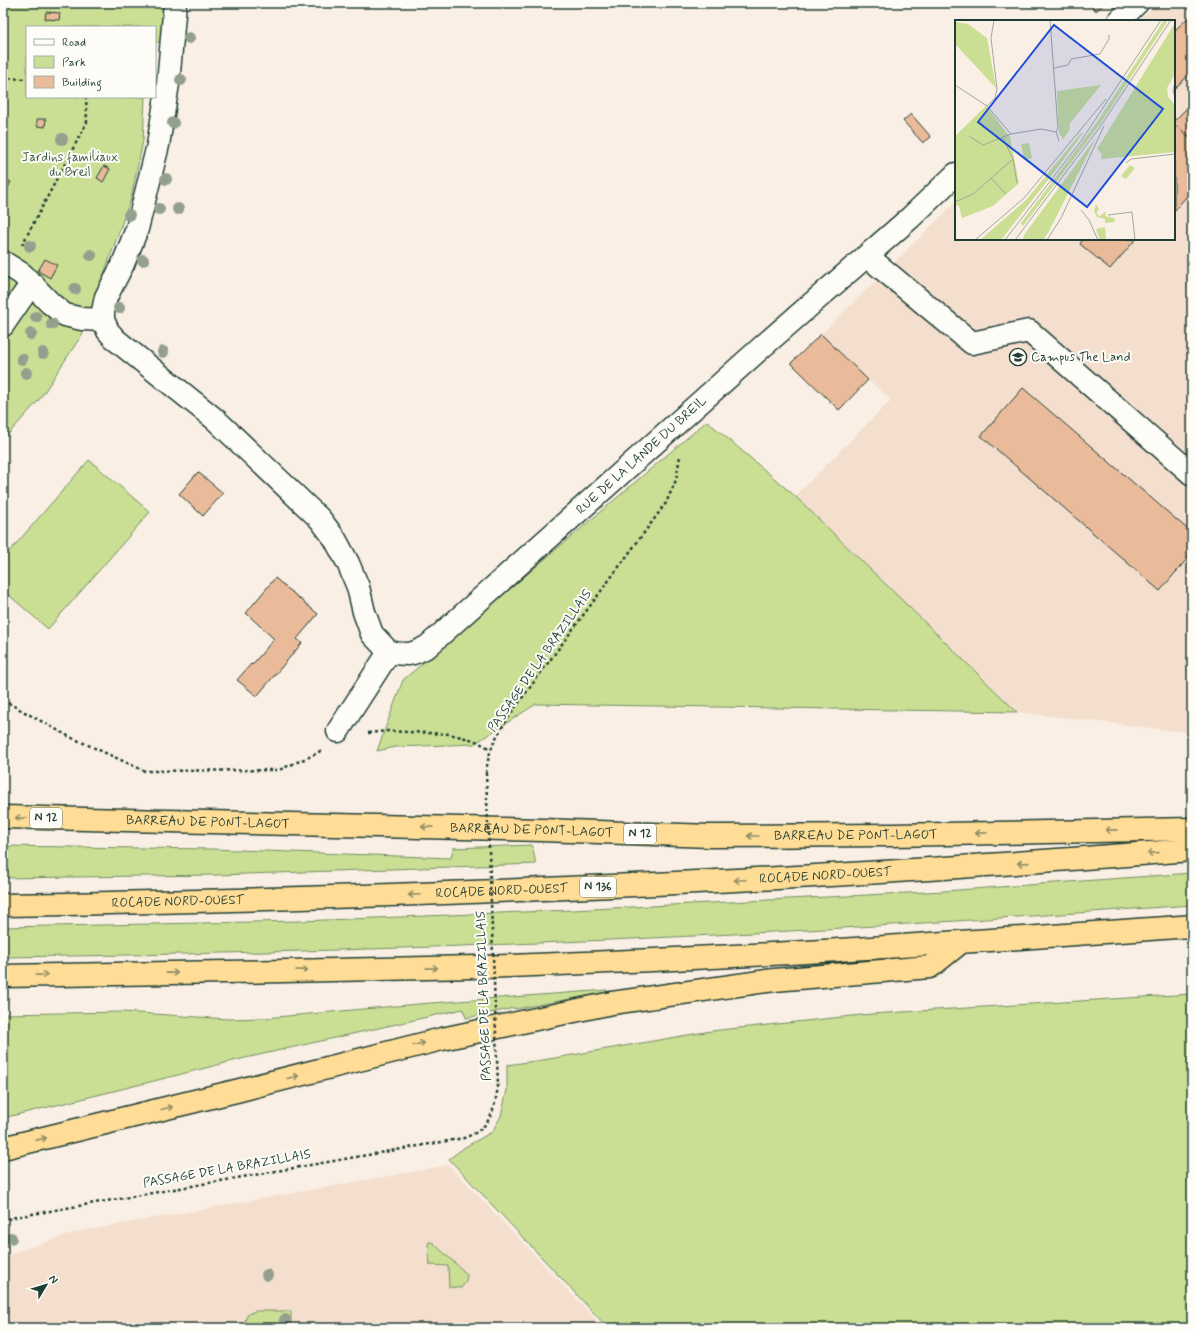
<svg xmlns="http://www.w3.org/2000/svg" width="1195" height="1331" font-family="Mynerve,sans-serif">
  <rect width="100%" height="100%" fill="#f9efe4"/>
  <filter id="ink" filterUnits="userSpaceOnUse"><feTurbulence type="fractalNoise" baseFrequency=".025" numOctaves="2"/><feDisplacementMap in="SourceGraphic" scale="8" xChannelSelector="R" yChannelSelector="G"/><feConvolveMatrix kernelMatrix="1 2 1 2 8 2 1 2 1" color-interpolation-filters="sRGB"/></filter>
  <g filter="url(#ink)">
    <g fill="#f4dfce">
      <path d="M1157 3H1192V733L1017 712 795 496 891 400 868 380 821 334 956 202V239H1174V21H1138Z"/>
      <path d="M449 1165 604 1328H5L6 1313 3 1309V1266L10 1254 77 1232Z"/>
    </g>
    <g fill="#cadf94" stroke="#748e64">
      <path d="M3 3H168L166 36 155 44V27H27V97H145L143 141 131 198 83 333 39 400 3 440Z"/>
      <path d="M707 421 795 496 1017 712 536 704 474 744 396 747 377 751 403 680Z"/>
      <path d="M89 460 150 512 48 629 3 590V559Z"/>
      <path d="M532 845 536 864 217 875 3 878V846L211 849 451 858 453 848Z"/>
      <path d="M1192 873V905C1033 916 874 927 714 935 478 947 240 954 3 957V927L301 921 573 910 945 891Z"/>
      <path d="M607 990 608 992 516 1009 514 1008 466 1018 463 1009C389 1026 315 1042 241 1059 162 1079 83 1099 3 1118V1014L123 1012 228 1019 265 1018 418 1004Z"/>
      <path d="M1192 994V1328H608L449 1159 465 1147 492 1132 501 1116 507 1090V1065L549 1059 711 1031 871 1014Z"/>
      <path d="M429 1242H432L467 1274C467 1280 465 1284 461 1288L449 1287 448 1266 430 1265 428 1245Z"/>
      <path d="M255 1311H291V1325H278L275 1328H247L245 1320 248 1314Z"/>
    </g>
    <g fill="#eabb9a" stroke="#1f3d34">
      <path d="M1089 3H1105L1096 11Z"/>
      <path d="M46 12 60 13 59 20 45 19Z"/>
      <path d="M1192 14V72L1174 89V31Z"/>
      <path d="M1190 105 1192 107V139L1174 124V121Z"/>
      <path d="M911 114 931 137 923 143 903 121Z"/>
      <path d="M37 119H46L45 127 37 126Z"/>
      <path d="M1174 124 1192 139V190L1174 211Z"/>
      <path d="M104 166 110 169 103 182 97 178Z"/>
      <path d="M3 178 11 182 4 195 3 194Z"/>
      <path d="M1083 239H1136L1110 269 1080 244Z"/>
      <path d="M45 259 57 265 50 278 38 271Z"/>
      <path d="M821 334 868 380 839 410 791 363Z"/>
      <path d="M1023 388 1192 533V553L1160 591 981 436Z"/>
      <path d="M198 472 223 493 203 516 179 494Z"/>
      <path d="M275 578 318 614 297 639 302 643 257 696 237 680 251 664 252 665 274 639 246 613Z"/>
    </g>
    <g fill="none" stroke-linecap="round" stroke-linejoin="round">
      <defs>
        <g id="minor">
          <path d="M175 3 168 84 158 145 137 229 123 264 106 297 103 311V320L108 331 116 340 216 420 320 519 335 539 348 563 358 587 364 612 372 634 389 652"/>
          <path d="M1119 21 1137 3"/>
          <path d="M867 256 972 343 1029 331 1192 474"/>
          <path d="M3 262 22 274 50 303 65 315 82 319 103 320"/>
          <path d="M3 325 25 293 33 284"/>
          <path id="s1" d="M338 731 389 652C407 655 411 656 428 646L762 347 910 218 956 174"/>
        </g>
        <g id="highway">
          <path id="s2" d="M3 817 542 830 710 836 893 835 1192 829"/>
          <path id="s3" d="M3 905C254 901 505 892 756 879 902 872 1047 861 1192 850"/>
          <path d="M3 976C160 973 318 971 475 967 715 960 953 943 1192 926"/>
          <path d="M3 1148 240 1090 442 1039 612 1003 774 980 930 967 960 943"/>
        </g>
      </defs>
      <use href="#minor" stroke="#1f3d34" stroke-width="25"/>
      <use href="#highway" stroke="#1f3d34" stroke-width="25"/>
      <g stroke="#1f3d34" stroke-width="2.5" stroke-dasharray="3 3" stroke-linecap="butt">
        <path d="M3 78 27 79"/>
        <path d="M22 245 87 122 86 97"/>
        <path d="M3 700 68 736 145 771 279 770 318 753 322 749"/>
        <path d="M368 733 388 731 449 734 474 740 491 749"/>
        <path d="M486 773C489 745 499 732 514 709L666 503 676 480 680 456"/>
        <path d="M3 1223 10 1218 464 1138C469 1136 474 1134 478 1131 493 1121 496 1101 498 1085"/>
      </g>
      <use href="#minor" stroke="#fdfcf7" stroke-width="22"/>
      <use href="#highway" stroke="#ffdd96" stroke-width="22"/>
      <path stroke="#1f3d34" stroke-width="2.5" stroke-dasharray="3 3" stroke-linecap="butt" d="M486 773 498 1085"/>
    </g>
    <g fill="#949f8e">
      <circle cx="189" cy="38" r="6"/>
      <circle cx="181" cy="80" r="6"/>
      <circle cx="173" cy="123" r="6"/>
      <circle cx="62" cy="139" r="6"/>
      <circle cx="166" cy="179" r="6"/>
      <circle cx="159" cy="209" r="6"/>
      <circle cx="178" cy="209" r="6"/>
      <circle cx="129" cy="215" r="6"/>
      <circle cx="30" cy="246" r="6"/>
      <circle cx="91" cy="255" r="6"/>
      <circle cx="143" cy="260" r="6"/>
      <circle cx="75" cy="289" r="6"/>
      <circle cx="119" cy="308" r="6"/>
      <circle cx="36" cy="317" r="6"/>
      <circle cx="52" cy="324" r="6"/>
      <circle cx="31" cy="334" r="6"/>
      <circle cx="163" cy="352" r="6"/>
      <circle cx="43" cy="353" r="6"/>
      <circle cx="22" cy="359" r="6"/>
      <circle cx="26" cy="373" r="6"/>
      <circle cx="11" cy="1238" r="6"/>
      <circle cx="267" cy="1275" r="6"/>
      <circle cx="285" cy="1320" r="6"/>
    </g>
    <defs><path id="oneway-shaft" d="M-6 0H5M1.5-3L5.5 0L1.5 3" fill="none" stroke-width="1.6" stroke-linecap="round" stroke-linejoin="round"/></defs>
    <g stroke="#8f8d65">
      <use href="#oneway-shaft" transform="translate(21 818) rotate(-179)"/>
      <use href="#oneway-shaft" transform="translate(427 827) rotate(-179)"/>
      <use href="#oneway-shaft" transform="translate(1111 830) rotate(179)"/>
      <use href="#oneway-shaft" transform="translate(981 833) rotate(179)"/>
      <use href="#oneway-shaft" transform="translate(753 836) rotate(180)"/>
      <use href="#oneway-shaft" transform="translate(1153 853) rotate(176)"/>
      <use href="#oneway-shaft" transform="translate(1023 863) rotate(176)"/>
      <use href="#oneway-shaft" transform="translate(740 880) rotate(177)"/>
      <use href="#oneway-shaft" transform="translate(414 895) rotate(178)"/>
      <use href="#oneway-shaft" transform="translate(432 968) rotate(-1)"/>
      <use href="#oneway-shaft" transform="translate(302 970) rotate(-1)"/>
      <use href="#oneway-shaft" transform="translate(172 973) rotate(-1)"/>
      <use href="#oneway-shaft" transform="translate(42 975) rotate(-1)"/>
      <use href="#oneway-shaft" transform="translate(419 1044) rotate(-14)"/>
      <use href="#oneway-shaft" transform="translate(293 1077) rotate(-14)"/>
      <use href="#oneway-shaft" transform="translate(167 1108) rotate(-14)"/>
      <use href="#oneway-shaft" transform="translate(41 1139) rotate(-13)"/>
    </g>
  </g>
  <defs>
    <symbol id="school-ring" viewBox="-11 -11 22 22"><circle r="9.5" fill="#fdfcf7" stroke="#1f3d34" stroke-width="1.5"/><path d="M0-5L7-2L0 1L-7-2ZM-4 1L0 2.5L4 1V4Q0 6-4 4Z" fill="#1f3d34"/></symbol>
  </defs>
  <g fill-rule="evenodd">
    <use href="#school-ring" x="1008" y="347" width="20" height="20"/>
  </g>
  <g text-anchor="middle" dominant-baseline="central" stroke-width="4" stroke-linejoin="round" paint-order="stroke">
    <g fill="#fdfcf7" stroke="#62766e" stroke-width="1">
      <rect x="30" y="808" width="32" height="20" rx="3"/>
      <rect x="624" y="824" width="32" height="20" rx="3"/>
      <rect x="580" y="877" width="36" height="20" rx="3"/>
    </g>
    <g font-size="12" font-weight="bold" fill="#1f3d34">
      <text x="46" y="818">N 12</text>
      <text x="640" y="834">N 12</text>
      <text x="598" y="887">N 136</text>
    </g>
    <g font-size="13" fill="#415d47" stroke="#fdfcf7">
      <text x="70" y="157">Jardins familiaux<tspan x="70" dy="15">du Breil</tspan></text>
    </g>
    <g font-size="13" fill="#1f3d34" stroke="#fdfcf7" text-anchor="start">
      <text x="1031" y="357">Campus The Land</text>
    </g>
    <g font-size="13" fill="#1f3d34" stroke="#fdfcf7">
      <text stroke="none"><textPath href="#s1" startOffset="421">RUE DE LA LANDE DU BREIL</textPath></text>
      <text transform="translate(540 661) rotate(-55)">PASSAGE DE LA BRAZILLAIS</text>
      <text stroke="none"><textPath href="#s2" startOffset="205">BARREAU DE PONT-LAGOT</textPath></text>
      <text stroke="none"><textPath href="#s2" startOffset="529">BARREAU DE PONT-LAGOT</textPath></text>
      <text stroke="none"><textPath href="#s2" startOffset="853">BARREAU DE PONT-LAGOT</textPath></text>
      <text stroke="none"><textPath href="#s3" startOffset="823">ROCADE NORD-OUEST</textPath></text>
      <text stroke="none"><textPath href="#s3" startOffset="499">ROCADE NORD-OUEST</textPath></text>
      <text stroke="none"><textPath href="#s3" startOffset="175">ROCADE NORD-OUEST</textPath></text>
      <text transform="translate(484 996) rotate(-92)">PASSAGE DE LA BRAZILLAIS</text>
      <text transform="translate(227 1169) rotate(-10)">PASSAGE DE LA BRAZILLAIS</text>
    </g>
  </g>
  <g transform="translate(955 20)">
    <rect width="220" height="220" fill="#f9efe4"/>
    <path d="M209 0 212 2 145 104 68 206 66 203 142 102ZM0 2 13 4 32 18 41 68 0 24ZM220 3V54L212 68 213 77 220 85V132L146 139 147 134 142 129ZM146 65 115 103 114 111 108 119 104 113 102 71ZM31 86 55 117 64 163 38 186 7 198 4 186 0 185V116ZM126 113H128L100 151 46 220H25L71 180ZM142 116 93 213 88 220H68L69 215ZM74 123 77 138 69 140 66 124ZM175 145 180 148 171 159 166 156ZM141 184 144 189 141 193 145 196 151 191 150 196 159 198 160 202 150 203V199L142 197 139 191ZM150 207 151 220H145L141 209Z" fill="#cadf94"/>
    <path fill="none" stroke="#a2a89e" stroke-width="1" d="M95 0 103 108 101 112 104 121M99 48 113 45 116 39 145 34 154 19V15M220 62 218 71 220 77M0 65 32 86 56 114 86 109 101 112M32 86 40 78 42 69 36 18 39 0M14 116 28 125 56 114M48 118 58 139 62 163M171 143 176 139 220 134M36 158 51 174M0 182 18 174 58 139M126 190 134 200 143 220M153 195 177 192 180 220M20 220 69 178 151 79M50 220 126 121 206 0M60 220 145 107 216 0M92 220 106 198 149 106"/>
    <path fill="#1d4ed8" fill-opacity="0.15" stroke="#1d4ed8" stroke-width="2" d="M99 5 208 89 132 187 23 102Z"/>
    <rect width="220" height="220" fill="none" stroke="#1f3d34" stroke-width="2"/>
  </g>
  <rect width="1195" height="1331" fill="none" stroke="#fdfcf7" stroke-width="16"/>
  <rect x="8" y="8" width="1179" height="1315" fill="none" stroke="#1f3d34" stroke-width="1.5" filter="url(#ink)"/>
  <rect x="26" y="26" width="130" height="72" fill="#fdfcf7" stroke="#a4b0a9"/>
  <rect x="34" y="39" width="20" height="6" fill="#fdfcf7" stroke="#a4b0a9"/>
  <text x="62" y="46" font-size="12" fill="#1f3d34">Road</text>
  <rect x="34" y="56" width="20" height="12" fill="#cadf94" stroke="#a4b0a9"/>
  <text x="62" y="66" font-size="12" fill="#1f3d34">Park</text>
  <rect x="34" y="76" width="20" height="12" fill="#eabb9a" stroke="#a4b0a9"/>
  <text x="62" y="86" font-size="12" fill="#1f3d34">Building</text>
  <g transform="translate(46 1285) rotate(52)" stroke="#fdfcf7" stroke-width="3" paint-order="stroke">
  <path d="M0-3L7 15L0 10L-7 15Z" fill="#1f3d34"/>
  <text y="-6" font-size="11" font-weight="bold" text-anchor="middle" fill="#1f3d34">N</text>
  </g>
</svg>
